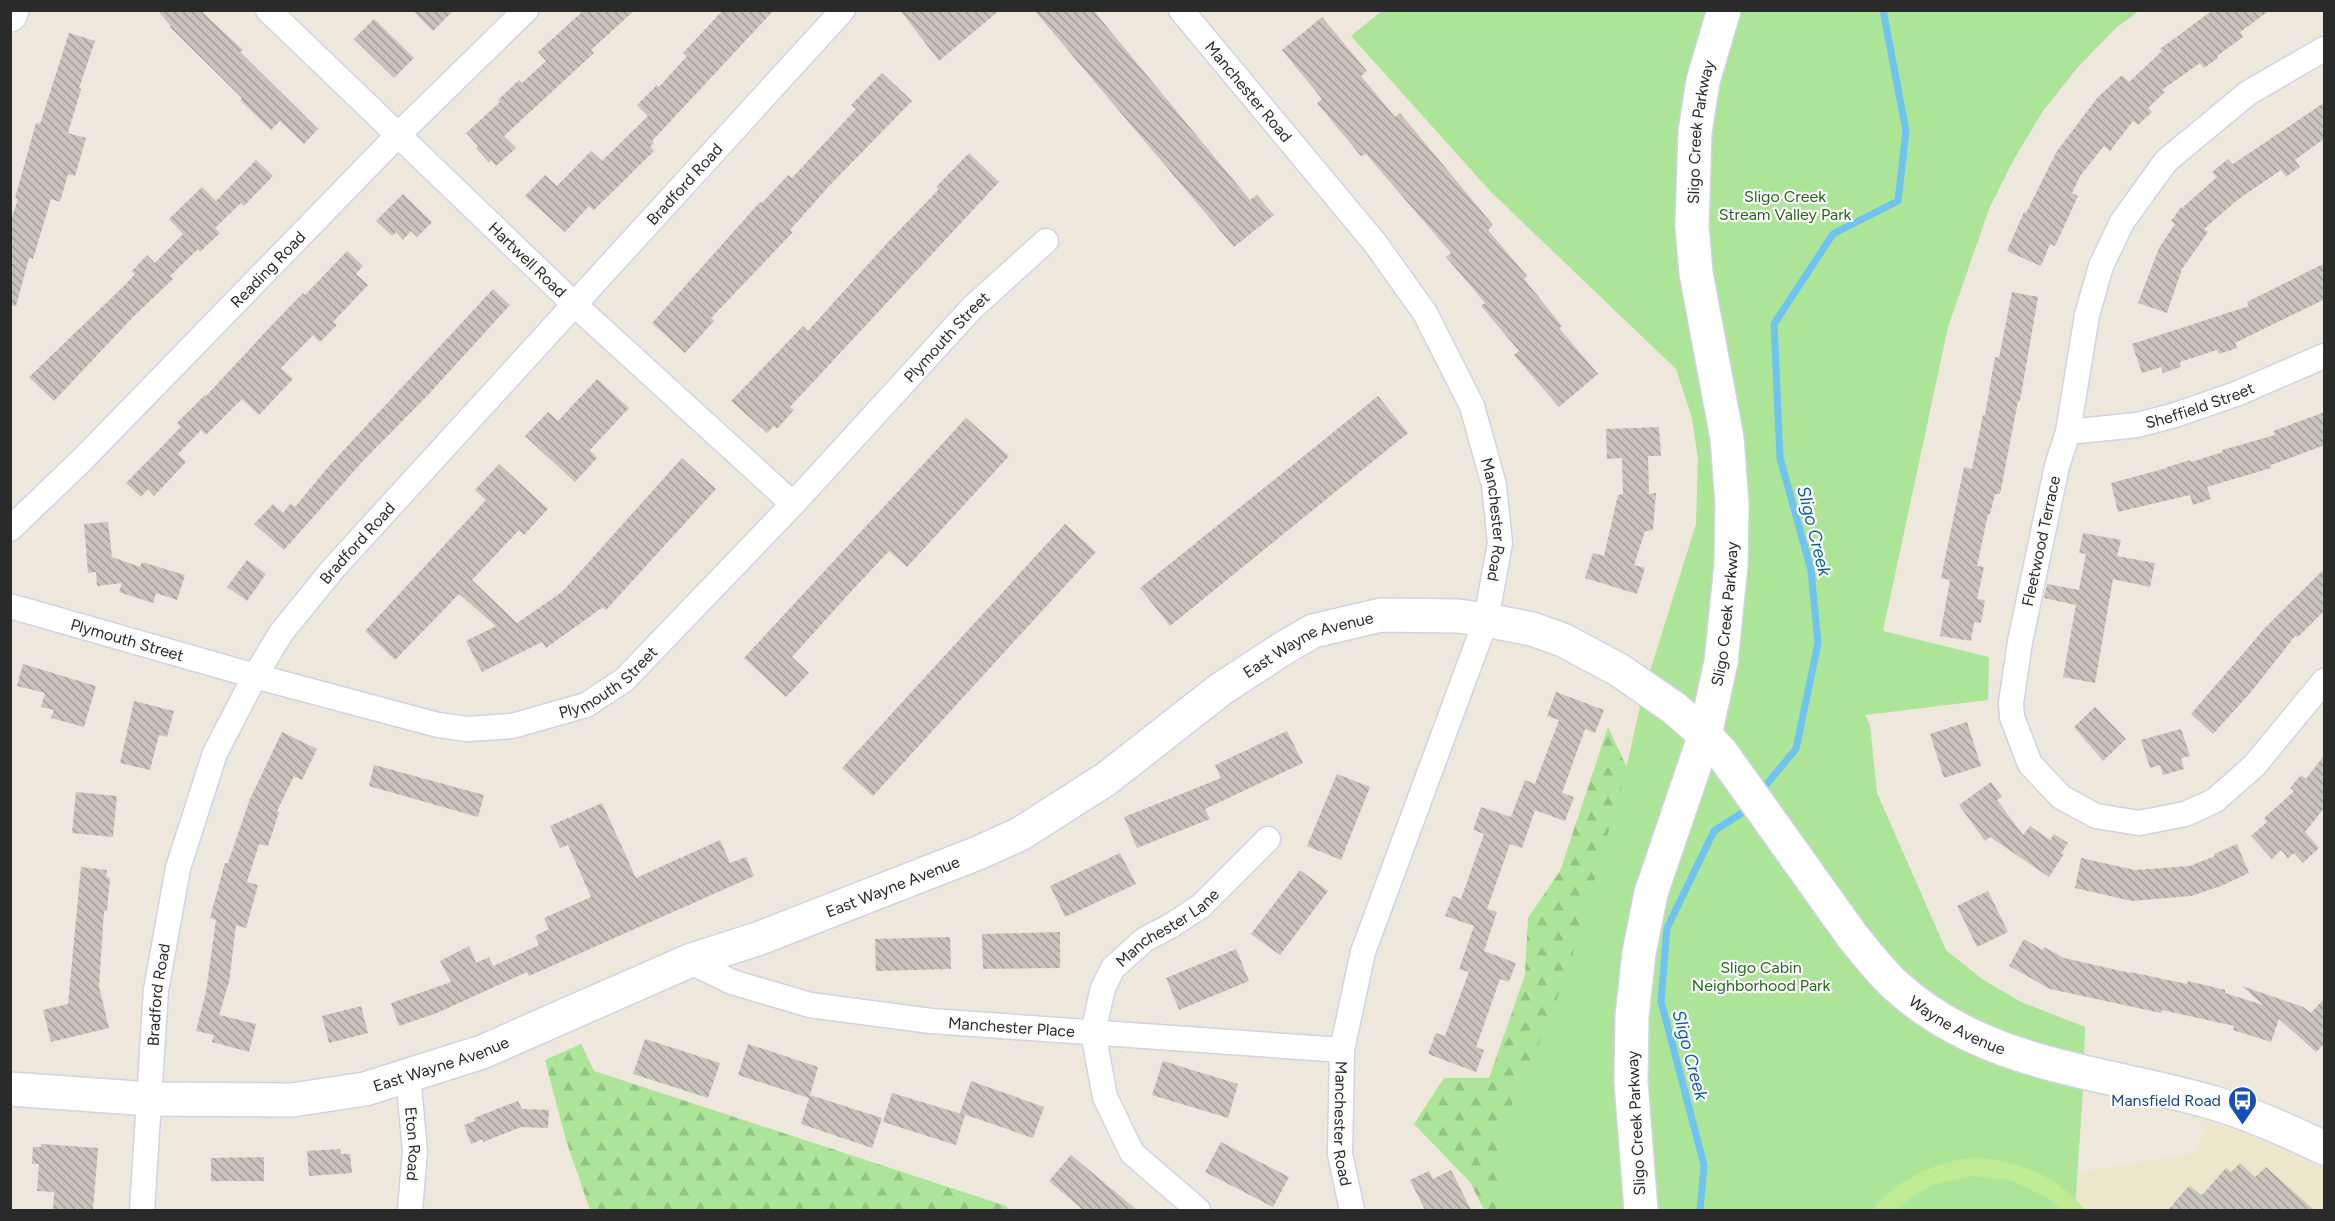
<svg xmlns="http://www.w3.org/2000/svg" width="2335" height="1221" font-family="Figtree,sans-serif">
  <defs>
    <pattern id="forest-firs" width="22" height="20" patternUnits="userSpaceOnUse" patternTransform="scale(1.5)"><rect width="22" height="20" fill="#ace498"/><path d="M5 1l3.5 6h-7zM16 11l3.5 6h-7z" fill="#94c483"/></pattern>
    <pattern id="building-back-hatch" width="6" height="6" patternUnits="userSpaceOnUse" patternTransform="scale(1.5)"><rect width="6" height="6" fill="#c8c4bc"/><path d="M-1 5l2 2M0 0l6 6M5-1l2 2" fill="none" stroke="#a39f99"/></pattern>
  </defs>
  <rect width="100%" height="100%" fill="#ede7dc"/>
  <path fill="#eee6cb" d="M2210 1118 2324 1168V1210H2075L2077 1173 2196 1153Z"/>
  <g fill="url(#forest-firs)">
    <path d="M1608 727 1634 783 1585 1210H1484L1470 1182 1414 1124 1444 1078H1489L1525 975 1528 918 1560 871Z"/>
    <path d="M581 1044 594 1071 1006 1206 1010 1210H590L566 1140 545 1060Z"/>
  </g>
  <path fill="#ace498" d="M1383 10 2139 11 2117 27 2078 67 2043 111 2014 159 1989 209 1948 327 1883 631 1989 657 1988 700 1865 715 1870 725 1877 793 1946 950 1982 979 2021 1002 2085 1027 2083 1089 2075 1210H1506L1499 1176 1501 1144 1508 1113 1550 1019 1573 953 1622 786 1643 694 1696 524 1698 460 1692 418 1676 369 1491 192 1351 36Z"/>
  <path fill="#bfeb94" d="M1970 1158C2015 1159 2056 1174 2085 1210H2062L2046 1197 2010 1180 1971 1176 1932 1185 1915 1195 1896 1210H1872C1898 1179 1930 1164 1970 1158Z"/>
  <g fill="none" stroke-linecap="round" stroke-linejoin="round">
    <g stroke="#6ec3f0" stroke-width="7">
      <path d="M1761 791 1796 749 1818 643 1811 570 1780 458 1774 324 1833 234 1898 201 1906 131 1883 10"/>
      <path d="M1700 1210 1704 1165 1661 1001 1667 928 1714 831 1742 813 1748 806"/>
    </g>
  </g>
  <g fill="url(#building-back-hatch)">
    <path d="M157 10H200L243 50 240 52 318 129 304 144 280 121 271 130 240 100 242 98 170 27 171 26Z"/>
    <path d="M412 10H454L433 31Z"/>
    <path d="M584 10H635L591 50 594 53 504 136 516 148 496 166 491 160 489 163 476 148 478 146 466 133 500 102 498 100 519 80 522 83 546 61 538 52Z"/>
    <path d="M723 10H774L652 141 654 143 650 147 654 151 594 210 589 206 565 232 525 196 545 175 557 186 591 151 602 161 648 116 637 105 657 85 659 87 687 56 683 53Z"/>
    <path d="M900 10H1000L939 61Z"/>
    <path d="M1034 10H1093L1250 200 1257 195 1274 215 1234 247Z"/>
    <path d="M2213 10H2270L2240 32 2243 37 2217 56 2218 58 2204 68 2200 63 2162 90 2165 92 2148 108 2152 112 2138 125 2133 121 2110 151 2104 146 2080 176 2072 193 2078 196 2055 246 2050 244 2041 266 2007 251 2024 212 2026 213 2057 151 2098 97 2122 75 2129 82 2162 51 2160 49Z"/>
    <path d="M1322 17 1367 71 1361 76 1395 117 1400 113 1493 225 1488 230 1527 276 1524 279 1562 326 1559 328 1598 374 1559 407 1514 355 1519 351 1481 306 1485 303 1446 257 1451 253 1366 154 1361 156 1317 103 1322 99 1282 50Z"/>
    <path d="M374 19 414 58 394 78 354 39Z"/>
    <path d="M69 33 95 41 79 88 81 89 68 133 86 138 75 176 68 174 60 202 51 199 33 259 29 258 16 306 10 305V223L18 199 15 198 36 123 40 124Z"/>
    <path d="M882 73 912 101 829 186 790 230 793 232 711 318 714 321 685 353 652 323 760 202 762 203 788 175 792 178 856 109 851 105Z"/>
    <path d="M2325 102V138L2295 160 2300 167 2286 177 2281 170 2236 201 2204 229 2208 232 2182 269 2167 313 2138 303 2159 248 2175 224 2171 221 2181 207 2182 208 2217 177 2212 172 2228 159 2233 164Z"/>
    <path d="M969 153 999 182 790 407 794 410 777 429 774 426 767 433 731 401 803 326 808 331 889 241 939 189 936 187Z"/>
    <path d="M256 160 273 176 244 206 241 203 215 228 220 233 200 252 198 249 170 276 173 279 133 317 54 401 29 377 127 283 135 274 132 271 147 255 155 263 183 234 169 219 202 187 216 201Z"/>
    <path d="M403 194 432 222 417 237 411 231 403 240 396 232 392 236 376 221Z"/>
    <path d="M347 251 363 266 356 274 368 285 333 322 337 325 320 342 313 335 281 368 293 379 259 415 242 399 206 435 201 430 178 454 186 462 154 496 148 489 141 497 126 483 181 427 177 423 205 395 206 396 272 325 303 293 305 295Z"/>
    <path d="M2325 263V299L2235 343 2237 348 2219 354 2217 350 2180 362 2181 367 2163 373 2161 367 2142 373 2132 344 2249 306 2247 302Z"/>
    <path d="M493 289 510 305 427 396 363 461 284 550 254 524 273 504 283 513 291 503 295 507 329 466Z"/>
    <path d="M2012 292 2038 297 2020 401H2018L2000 494H1995L1990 514H1988L1977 566 1984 567 1977 599 1985 600 1981 623 1974 622 1971 641 1940 636 1950 580 1941 578 1964 467 1972 469 1983 415H1985L1995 357 1999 358Z"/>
    <path d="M597 379 629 408 590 450 597 458 575 482 525 436 548 412 558 421Z"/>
    <path d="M1378 396 1408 433 1170 626 1140 588Z"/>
    <path d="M2325 412V445L2271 465V468L2207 487 2211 499 2193 505 2190 495 2118 512 2111 483 2167 468V467L2190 460 2191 462 2223 452 2222 450 2275 435 2273 431Z"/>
    <path d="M966 418 1009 456 907 567 889 551 846 597 792 657 809 673 786 697 744 658Z"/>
    <path d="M1659 427 1661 456H1648L1649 494 1656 493 1653 530 1645 531 1634 565 1645 568 1637 594 1585 578 1593 553 1604 556 1618 495 1623 494 1622 458 1607 459 1606 429Z"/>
    <path d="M682 458 716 489 606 610 603 607 546 648 542 642 482 672 466 641 496 626 459 594 395 660 365 631 486 500 475 490 499 464 548 509 524 535 519 530 472 580 517 623 562 592Z"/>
    <path d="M108 522 112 557 140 567 142 562 185 575 177 600 156 593 153 603 119 592 122 583 97 586 96 572 88 573 84 524Z"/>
    <path d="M1065 524 1096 552 873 796 842 768Z"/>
    <path d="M2083 533 2121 540 2117 556 2155 563 2150 587 2113 579 2095 683 2063 677 2076 605 2044 598 2047 584 2079 590 2086 554 2079 553Z"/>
    <path d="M247 560 266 574 247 601 227 587Z"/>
    <path d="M2325 568V610L2298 637 2295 636 2251 692 2213 734 2191 714 2265 628Z"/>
    <path d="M23 664 96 686 84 727 51 718 54 710 41 707 45 693 17 686Z"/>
    <path d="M1556 692 1604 710 1595 733 1585 729 1562 793 1574 797 1565 821 1535 810 1522 848 1510 844 1487 909 1497 912 1484 951 1516 963 1509 982 1500 979 1476 1047 1484 1050 1476 1072 1428 1054 1436 1033 1445 1036 1469 972 1459 969 1474 926 1445 916 1453 896 1461 899 1484 834 1473 830 1481 807 1511 817 1525 780 1535 784 1559 720 1547 716Z"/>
    <path d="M134 701 174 711 167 737 159 735 150 770 120 763Z"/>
    <path d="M2095 707 2126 739 2103 761 2074 727Z"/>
    <path d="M1967 722 1981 766 1944 778 1930 734Z"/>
    <path d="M2181 729 2190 756 2181 758 2184 769 2163 775 2160 765 2150 768 2141 740Z"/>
    <path d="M1287 731 1303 763 1205 809 1210 819 1137 848 1124 817 1221 778 1215 765Z"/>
    <path d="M282 732 317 749 302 780 294 776 277 811 279 812 268 846 259 844 247 882 258 885 246 928 236 925 229 982 219 1015 256 1024 249 1052 212 1042 214 1035 196 1031 206 992 216 920 210 918 225 863H228L250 799Z"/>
    <path d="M2325 754V807L2305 832 2319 848 2303 863 2294 853 2288 858 2281 850 2272 859 2251 836 2267 822 2264 818 2294 791 2290 788 2301 775 2306 779Z"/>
    <path d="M374 765 484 795 478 817 369 786Z"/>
    <path d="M1337 774 1370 787 1341 860 1307 846Z"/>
    <path d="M1991 782 2002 797 1997 800 2023 835 2030 826 2050 840 2054 834 2068 843 2061 854H2064L2049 877 1990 837 1985 841 1959 805Z"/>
    <path d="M76 792 117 796 113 837 72 833Z"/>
    <path d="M602 803 636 878 720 840 730 863 746 857 754 876 529 976 527 972 437 1013 399 1026 391 1003 451 982 440 961 469 946 476 963 489 957 493 966 539 945 535 936 549 929 544 918 591 897 568 845 560 848 550 826Z"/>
    <path d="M2237 844 2249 873 2221 886 2191 896 2132 901 2075 888 2081 858 2135 870 2190 866 2215 856 2214 854Z"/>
    <path d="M1120 853 1136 884 1065 917 1050 886Z"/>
    <path d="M81 867 107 870 106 877 110 878 107 911H104L99 987 109 1028 51 1042 43 1010 68 1004Z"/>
    <path d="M1300 870 1328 891 1280 955 1251 934Z"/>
    <path d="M1988 891 2008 932 1977 947 1957 906Z"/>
    <path d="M1060 932V968L983 969 982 934Z"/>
    <path d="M950 937 951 969 876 971 875 939Z"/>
    <path d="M2024 939 2043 950 2044 947 2064 958 2130 973V972L2187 984 2188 981 2225 990V993L2263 1005 2242 986 2303 1007 2311 1013 2325 998V1043L2316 1052 2279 1019 2271 1042 2233 1030 2234 1026 2162 1010 2161 1013 2050 989 2009 966Z"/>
    <path d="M1236 949 1249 981 1179 1010 1166 978Z"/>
    <path d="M361 1006 368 1033 329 1043 322 1016Z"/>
    <path d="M645 1039 720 1063 708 1098 633 1074Z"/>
    <path d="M748 1044 818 1067 810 1095 882 1118 872 1148 801 1124 809 1098 738 1075Z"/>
    <path d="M1163 1061 1238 1084 1228 1118 1152 1095Z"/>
    <path d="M971 1081 1044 1107 1033 1138 960 1113Z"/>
    <path d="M892 1093 965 1115 956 1145 883 1122Z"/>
    <path d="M518 1101 522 1109 549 1110 548 1128 521 1127 483 1142V1139L471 1144 464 1125 475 1121 474 1118Z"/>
    <path d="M1221 1142 1289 1177 1273 1207 1205 1172Z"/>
    <path d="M41 1144 98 1148 93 1210H53L54 1192 37 1191 39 1164H32L33 1147H41Z"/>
    <path d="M340 1149 341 1154H350L352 1173 309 1176 307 1151Z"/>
    <path d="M1071 1155 1137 1210H1083L1049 1181Z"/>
    <path d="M264 1157V1181H211V1158Z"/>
    <path d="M2240 1163 2255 1177 2266 1167 2314 1210H2168L2189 1186 2202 1195 2226 1168 2231 1172Z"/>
    <path d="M1451 1170 1471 1210H1425L1410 1180 1429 1171 1433 1179Z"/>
  </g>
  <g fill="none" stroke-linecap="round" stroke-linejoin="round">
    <defs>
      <g id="street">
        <path id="s1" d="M268 10 574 304 793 504"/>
        <path id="s2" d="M1181 10 1375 243 1425 313 1472 406 1494 485 1500 543 1486 620 1363 952 1342 1050 1340 1154 1352 1210"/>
        <path d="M2324 49 2248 93 2166 161 2122 222 2101 266 2087 315 2068 432 2057 466 2020 642 2011 703 2012 717 2030 764 2061 797 2096 816 2139 823 2185 814 2214 801 2254 766 2324 681"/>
        <path id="s3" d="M2068 432 2137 425 2172 416 2236 394 2324 356"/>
        <path id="s4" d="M10 529 83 459 397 136 526 10"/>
        <path id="s5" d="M10 606 255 676 438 725 467 729 512 726 586 705 624 680 793 504 972 308 1046 241"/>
        <path id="s6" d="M689 961 732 982 810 1005 931 1021 1342 1050"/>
        <path id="s7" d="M408 1076 415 1151 410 1210"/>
        <path id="s8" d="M142 1210 156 990 178 868 215 753 255 676 281 633 332 570 843 10"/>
        <path id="s9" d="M1198 1210 1132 1153 1105 1097 1093 1032 1103 988 1113 968 1144 940 1172 925 1201 906 1268 839"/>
      </g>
      <g id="secondary">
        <path d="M10 15 12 10"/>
        <path id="s10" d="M10 1089 150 1099 292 1100 365 1089 482 1052 689 961 760 938 978 853 1020 834 1106 779 1221 689 1287 646 1313 631 1381 615 1458 616 1486 620 1532 629 1563 640 1619 670 1674 708 1705 735 1721 752 1853 937C1867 954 1880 971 1895 985 1984 1066 2097 1070 2207 1101 2247 1112 2287 1130 2324 1148"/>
        <path id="s11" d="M1641 1210 1631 1082 1632 1016 1639 953 1651 893 1705 735 1721 662 1731 565 1732 504 1727 438 1696 273 1692 226 1695 132 1703 81 1724 10"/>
      </g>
    </defs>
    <use href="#street" stroke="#d1d3e3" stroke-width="27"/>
    <use href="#secondary" stroke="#d1d3e3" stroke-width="36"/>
    <use href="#street" stroke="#fff" stroke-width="24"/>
    <use href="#secondary" stroke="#fff" stroke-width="33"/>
  </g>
  <defs>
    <symbol id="bus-pin" viewBox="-11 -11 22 30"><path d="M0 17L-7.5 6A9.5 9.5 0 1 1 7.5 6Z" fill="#1a4fb4" stroke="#fff"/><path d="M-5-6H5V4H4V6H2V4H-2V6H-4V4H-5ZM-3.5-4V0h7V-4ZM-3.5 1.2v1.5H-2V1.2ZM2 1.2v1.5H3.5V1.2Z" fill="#fff"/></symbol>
  </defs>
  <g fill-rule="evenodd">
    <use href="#bus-pin" x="2226" y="1084" width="33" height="45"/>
  </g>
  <g text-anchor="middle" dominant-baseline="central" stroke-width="4.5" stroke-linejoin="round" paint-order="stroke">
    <g font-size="16" fill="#2a2a2a" stroke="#fff">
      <text stroke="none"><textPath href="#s2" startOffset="106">Manchester Road</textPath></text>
      <text stroke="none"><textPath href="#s11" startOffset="1095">Sligo Creek Parkway</textPath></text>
      <text stroke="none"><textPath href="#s8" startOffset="1206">Bradford Road</textPath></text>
      <text stroke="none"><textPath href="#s1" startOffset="360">Hartwell Road</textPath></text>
      <text stroke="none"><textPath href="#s4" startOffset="366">Reading Road</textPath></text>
      <text stroke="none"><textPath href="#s5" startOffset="1112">Plymouth Street</textPath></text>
      <text stroke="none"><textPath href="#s3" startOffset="135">Sheffield Street</textPath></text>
      <text stroke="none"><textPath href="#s2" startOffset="610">Manchester Road</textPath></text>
      <text transform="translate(2041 541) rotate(-78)">Fleetwood Terrace</text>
      <text stroke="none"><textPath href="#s8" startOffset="720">Bradford Road</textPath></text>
      <text stroke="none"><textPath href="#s11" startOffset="609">Sligo Creek Parkway</textPath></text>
      <text stroke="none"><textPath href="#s5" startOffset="122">Plymouth Street</textPath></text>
      <text stroke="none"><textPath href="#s10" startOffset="1407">East Wayne Avenue</textPath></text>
      <text stroke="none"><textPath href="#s5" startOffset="626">Plymouth Street</textPath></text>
      <text stroke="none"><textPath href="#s10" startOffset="922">East Wayne Avenue</textPath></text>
      <text stroke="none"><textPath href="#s9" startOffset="351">Manchester Lane</textPath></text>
      <text stroke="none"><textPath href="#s8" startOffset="216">Bradford Road</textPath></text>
      <text stroke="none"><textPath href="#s10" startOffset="2232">Wayne Avenue</textPath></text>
      <text stroke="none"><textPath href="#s6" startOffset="332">Manchester Place</textPath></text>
      <text stroke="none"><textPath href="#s10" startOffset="436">East Wayne Avenue</textPath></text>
      <text transform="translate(1636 1123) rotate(-93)">Sligo Creek Parkway</text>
      <text stroke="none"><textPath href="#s2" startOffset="1240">Manchester Road</textPath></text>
      <text stroke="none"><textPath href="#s7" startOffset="68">Eton Road</textPath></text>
    </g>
    <g font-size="16" fill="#236819" stroke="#fff">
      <text x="1785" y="196">Sligo Creek<tspan x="1785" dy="18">Stream Valley Park</tspan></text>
      <text x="1761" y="967">Sligo Cabin<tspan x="1761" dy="18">Neighborhood Park</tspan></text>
    </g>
    <g font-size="16" fill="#164399" stroke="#fff" text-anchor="end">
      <text x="2221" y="1100">Mansfield Road</text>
    </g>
    <g font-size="18" font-style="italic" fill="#0c5f9d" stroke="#fff">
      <text transform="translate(1814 531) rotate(76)">Sligo Creek</text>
      <text transform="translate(1690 1055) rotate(75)">Sligo Creek</text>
    </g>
  </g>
  <rect width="2335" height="1221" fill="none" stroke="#2a2a2a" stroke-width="24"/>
</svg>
